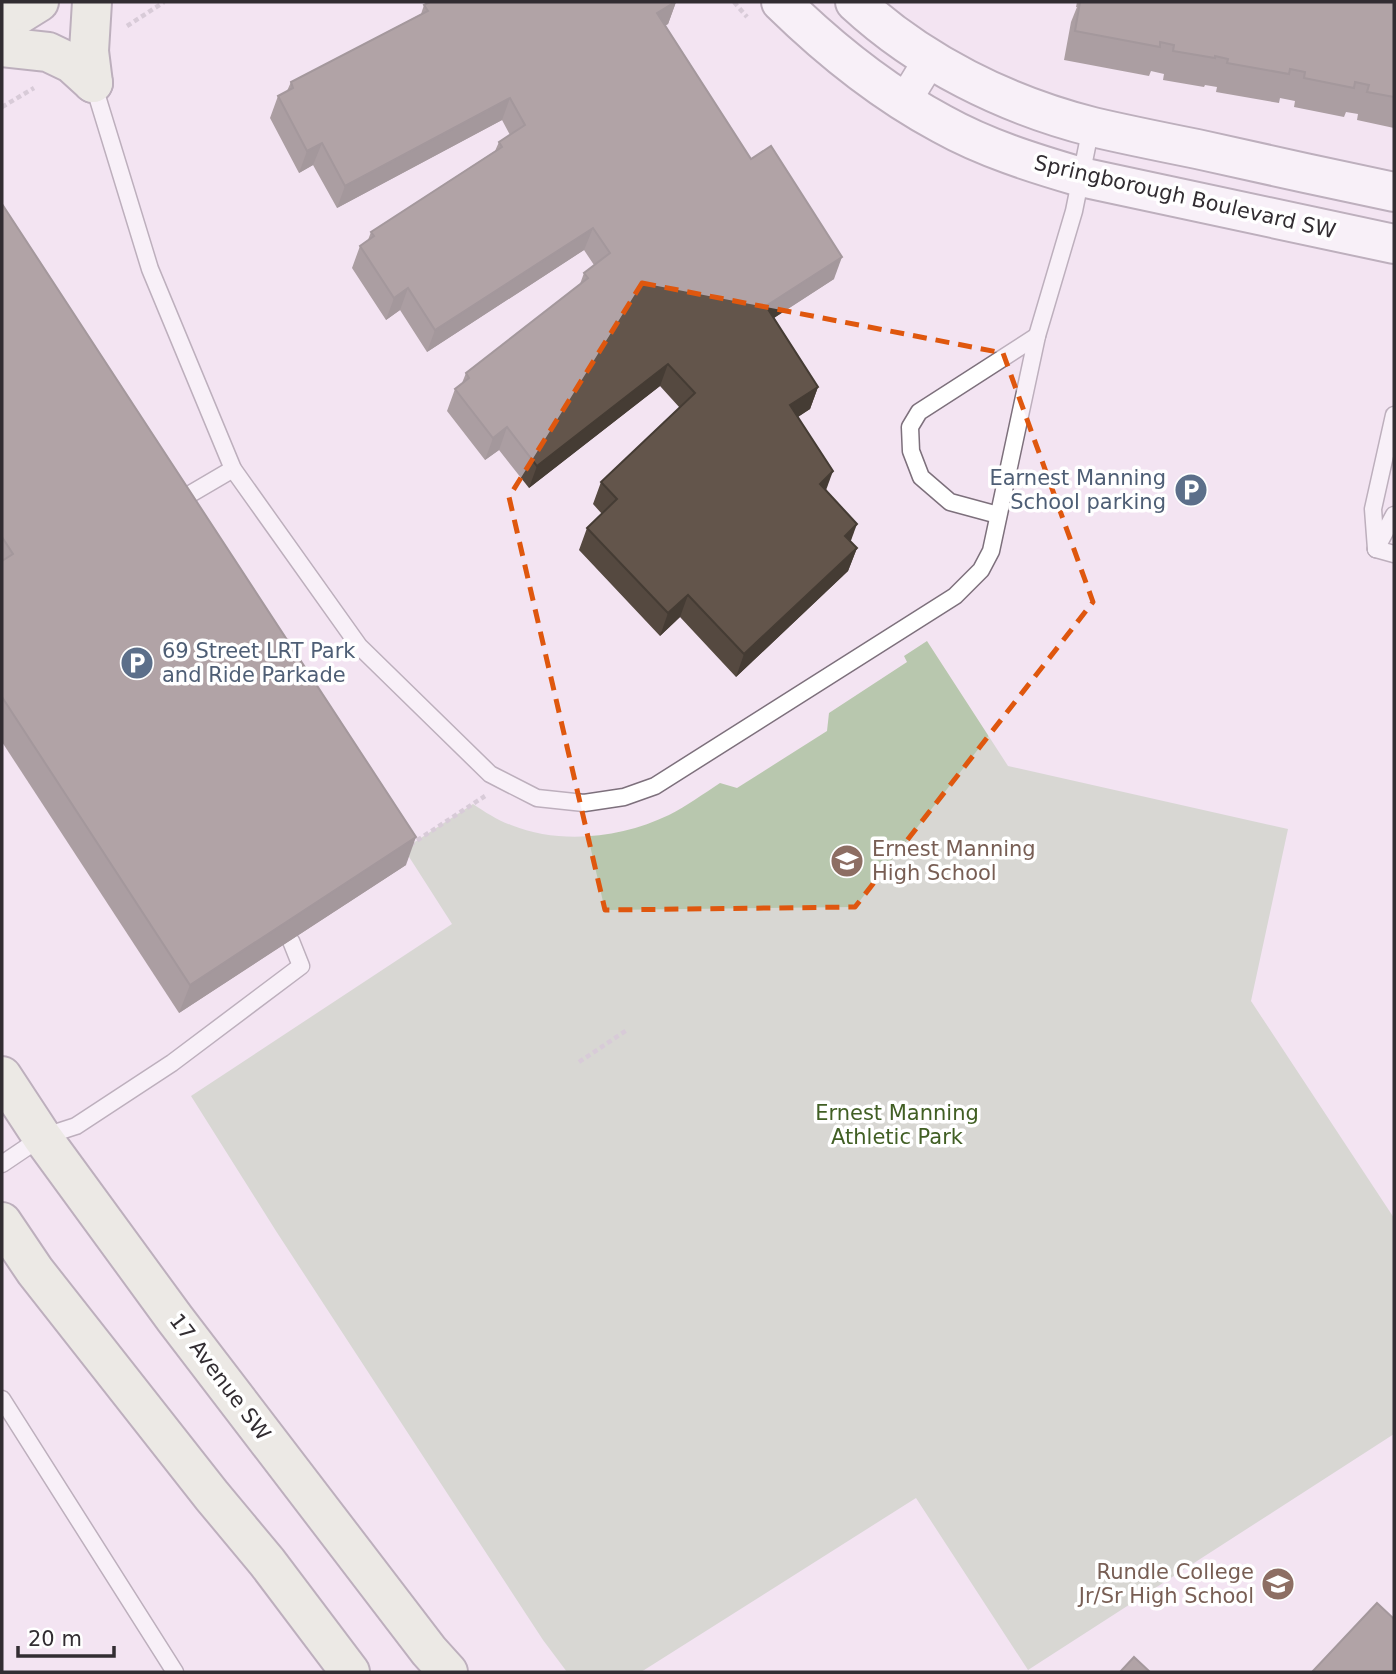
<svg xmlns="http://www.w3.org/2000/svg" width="1396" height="1674" font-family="'DejaVu Sans',sans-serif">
  <rect width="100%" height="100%" fill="#f3e4f2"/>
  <path fill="#b8c7ae" d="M927 641 1008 766 1288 829 1251 1001 1394 1218V1434L1028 1670 916 1498 641 1672H567L543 1640 276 1231 191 1096 452 924 404 849 473 804C485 812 497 820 511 825 561 845 621 838 669 815 687 806 703 794 720 783L737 788 827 731 829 713 907 662 904 656Z"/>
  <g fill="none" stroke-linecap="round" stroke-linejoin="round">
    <defs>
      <g id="service">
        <path d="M93 83 150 269 233 469 359 646 490 774 537 798 584 803 624 797 655 786 955 596 981 570 991 551 1037 336 1074 211 1091 127"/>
        <path d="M175 503 233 469"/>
        <path d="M998 515 950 502 921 477 911 451 910 427 919 412 1037 336"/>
        <path d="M1376 549 1373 509 1394 415"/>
        <path d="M1376 549 1394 515"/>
        <path d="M1376 549 1394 554"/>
        <path d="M2 1164 42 1137 76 1126 172 1063 301 966 291 941"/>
        <path d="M2 1399 175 1672"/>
      </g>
      <path id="minor" d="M904 102 931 58"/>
      <g id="tertiary">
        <path d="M781 2C829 49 882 92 942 124 985 148 1033 163 1081 177L1394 244"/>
        <path d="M855 2C921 63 1006 105 1093 127 1127 135 1162 142 1197 149 1263 164 1328 178 1394 192"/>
      </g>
      <g id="secondary">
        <path d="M92 2 89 51 93 83"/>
        <path d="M2 25 39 2"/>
        <path d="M2 47 48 52 71 63 93 83"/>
        <path d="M2 1076 42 1137 175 1319 429 1651 448 1672"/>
        <path d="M2 1222 35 1271 212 1496 267 1562 350 1672"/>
      </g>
    </defs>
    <use href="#service" stroke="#7d707c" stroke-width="19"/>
    <use href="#minor" stroke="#7d707c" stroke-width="35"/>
    <use href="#tertiary" stroke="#7d707c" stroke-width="42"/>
    <use href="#secondary" stroke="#7d707c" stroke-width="42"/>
    <g stroke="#b9adb8" stroke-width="4.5" stroke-dasharray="5 3.5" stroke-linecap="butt">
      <path d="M734 2 747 17"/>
      <path d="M127 26 164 2"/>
      <path d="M2 107 34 88"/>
      <path d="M410 845 485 796"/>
      <path d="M579 1062 627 1030"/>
    </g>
    <use href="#service" stroke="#fff" stroke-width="16"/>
    <use href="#minor" stroke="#fff" stroke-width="32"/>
    <use href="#tertiary" stroke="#fff" stroke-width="38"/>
    <use href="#secondary" stroke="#e4efd6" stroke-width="38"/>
  </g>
  <g fill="#554940">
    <path d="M676 2 668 24 665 25 751 159 834 279 774 318 818 387 810 409 798 417 825 491 850 542 857 548 848 571 736 677 680 617 660 636 579 550 587 528 602 514 593 504 601 482 680 408 660 386 529 488 499 450 485 460 447 411 455 389 462 383 466 373 580 284 584 273 594 265 584 250 427 352 400 310 386 320 352 268 360 246 368 240 371 232 495 151 499 142 510 135 502 120 337 208 313 165 299 173 270 118 278 96 287 91 291 82 421 14 424 5Z"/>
    <path d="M1077 2H1394V128L1357 120 1358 114 1346 112 1344 117 1294 107 1295 101 1280 98 1279 103 1216 92 1217 87 1205 85 1204 87 1163 80 1164 74 1151 71 1149 76 1064 60 1071 22 1077 7H1076Z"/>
    <path d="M2 204 406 865 179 1013 2 742Z"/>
  </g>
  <g fill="#453c34">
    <path d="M676 2 668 24 649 36 657 13Z"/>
    <path d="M510 98 502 120 337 208 345 186Z"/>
    <path d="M322 143 313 165 299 173 307 151Z"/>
    <path d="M593 228 584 250 427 352 435 330Z"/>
    <path d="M842 257 834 279 758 328 766 306Z"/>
    <path d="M408 288 400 310 386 320 394 298Z"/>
    <path d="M668 364 660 386 529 488 537 466Z"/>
    <path d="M818 387 810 409 782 427 790 405Z"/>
    <path d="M507 427 499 450 485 460 493 438Z"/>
    <path d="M833 471 825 493 820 484Z"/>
    <path d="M857 524 849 546 845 536Z"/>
    <path d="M857 548 848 571 736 677 744 654Z"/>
    <path d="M688 595 680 617 660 636 668 613Z"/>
    <path d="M416 837 406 865 179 1013 190 985Z"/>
  </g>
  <g fill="#63554b" stroke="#453c34" stroke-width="2">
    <path d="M430 2H675L657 13 751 159 771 146 842 257 766 306 818 387 790 405 833 471 820 484 857 524 845 536 857 548 744 654 688 595 668 613 587 528 617 499 601 482 695 393 668 364 537 466 507 427 493 438 455 389 469 378 466 373 588 278 584 273 610 253 593 228 435 330 408 288 394 298 360 246 374 236 371 232 502 147 499 142 525 125 510 98 345 186 322 143 307 151 278 96 293 88 291 82 428 11 424 5Z"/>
    <path d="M1080 2H1394V97L1367 92 1369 85 1355 82 1354 88 1304 78 1305 72 1290 69 1289 74 1227 63 1228 59 1215 56V58L1173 51 1174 45 1160 42V47L1075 31Z"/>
    <path d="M2 204 416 837 190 985 2 697V561L13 554 2 537Z"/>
    <path d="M1377 1603 1394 1619V1672H1312Z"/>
    <path d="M1134 1657 1150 1672H1120Z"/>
  </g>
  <path d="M0 0H1396V1674H0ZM642 283 1003 353 1093 602 855 907 605 910 509 497Z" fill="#f3e4f2" fill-opacity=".55" fill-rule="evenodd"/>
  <path fill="none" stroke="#df570e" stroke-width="5" stroke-dasharray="14 9" stroke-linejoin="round" d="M642 283 1003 353 1093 602 855 907 605 910 509 497Z"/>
  <defs>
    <symbol id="parking-disc" viewBox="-11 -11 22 22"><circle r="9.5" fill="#5c6f8a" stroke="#fff"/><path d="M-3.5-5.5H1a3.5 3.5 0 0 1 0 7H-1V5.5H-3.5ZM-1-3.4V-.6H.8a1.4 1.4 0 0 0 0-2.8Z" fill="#fff"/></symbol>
    <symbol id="school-disc" viewBox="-11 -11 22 22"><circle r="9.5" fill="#8d6e63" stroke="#fff"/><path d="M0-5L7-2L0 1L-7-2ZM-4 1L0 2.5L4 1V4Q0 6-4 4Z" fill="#fff"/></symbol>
  </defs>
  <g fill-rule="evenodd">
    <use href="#parking-disc" x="1172" y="471" width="38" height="38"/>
    <use href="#parking-disc" x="118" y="644" width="38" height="38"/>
    <use href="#school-disc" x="828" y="842" width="38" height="38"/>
    <use href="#school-disc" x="1259" y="1565" width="38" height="38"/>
  </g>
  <g text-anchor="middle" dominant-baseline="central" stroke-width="7" stroke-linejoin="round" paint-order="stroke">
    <g font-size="21" fill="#322d32" stroke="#fff">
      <text transform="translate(1185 197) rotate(13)">Springborough Boulevard SW</text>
      <text transform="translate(220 1377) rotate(53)">17 Avenue SW</text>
    </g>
    <g font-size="21" fill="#4e5e75" stroke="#fff" text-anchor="end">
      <text x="1166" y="478">Earnest Manning<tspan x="1166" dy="24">School parking</tspan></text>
      <text x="162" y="651" text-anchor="start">69 Street LRT Park<tspan x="162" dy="24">and Ride Parkade</tspan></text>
    </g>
    <g font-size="21" fill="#785e54" stroke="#fff" text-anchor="start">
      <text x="872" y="849">Ernest Manning<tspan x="872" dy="24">High School</tspan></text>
      <text x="1254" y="1572" text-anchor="end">Rundle College<tspan x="1254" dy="24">Jr/Sr High School</tspan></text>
    </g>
    <g font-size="21" fill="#415f24" stroke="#fff">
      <text x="897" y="1113">Ernest Manning<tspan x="897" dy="24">Athletic Park</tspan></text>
    </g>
  </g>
  <rect width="1396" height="1674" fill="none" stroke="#322d32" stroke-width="7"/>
  <path d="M18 1646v10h96v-10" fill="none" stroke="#322d32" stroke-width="3.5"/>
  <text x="28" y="1646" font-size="21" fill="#322d32" stroke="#ffffff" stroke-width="5" paint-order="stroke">20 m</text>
</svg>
